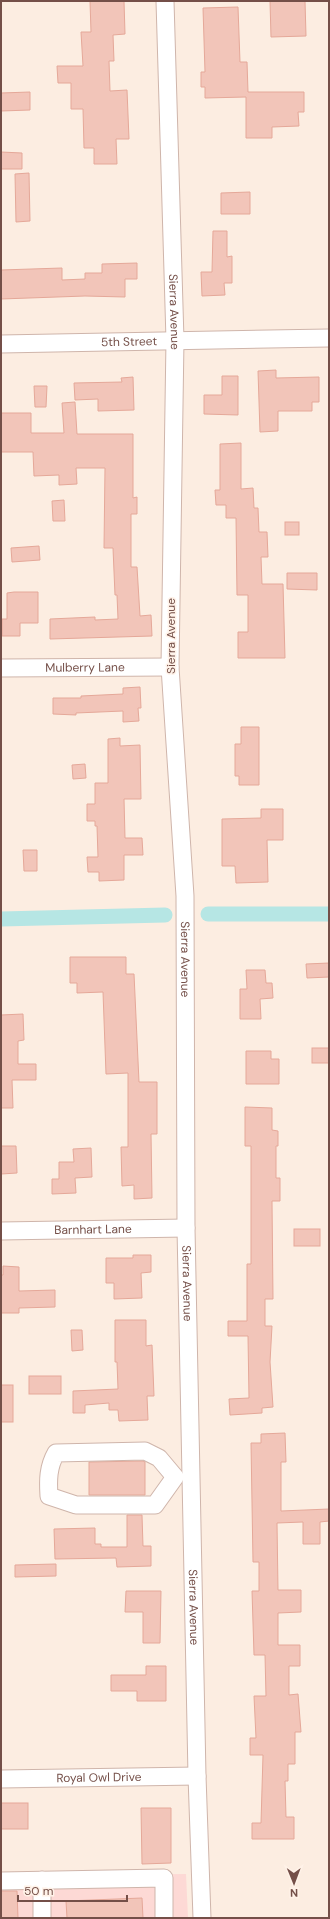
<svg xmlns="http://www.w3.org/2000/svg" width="330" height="1919" font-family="'DM Sans',sans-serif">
  <rect width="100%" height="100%" fill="#fcede1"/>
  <path fill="#fdd9d5" d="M186 1874 188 1918H1V1876Z"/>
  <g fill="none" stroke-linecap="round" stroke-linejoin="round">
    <g stroke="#b6e6e4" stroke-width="15">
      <path d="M208 914H329"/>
      <path d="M1 919 165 915"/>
    </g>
  </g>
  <g fill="#f2c5b9" stroke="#e5a899">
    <path d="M90 1H124L125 34 113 35 114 61H109L110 91 127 90 129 139H116L117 164H94V148H84L83 109H71V83H58L57 66H83L81 32H91Z"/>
    <path d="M270 1H305L306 36 271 37Z"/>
    <path d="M238 7 240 62H247L248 92H304V112H298L299 126 272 127V138H246V97L205 98V87H201V72H205L203 8Z"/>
    <path d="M30 92V110L1 111V93Z"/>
    <path d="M1 152 22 153V169H1Z"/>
    <path d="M29 173 30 221 16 222 15 174Z"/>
    <path d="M250 192V214H221V193Z"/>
    <path d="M213 231H227V257L232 256V283H224L225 295 202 296 201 272H212Z"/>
    <path d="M137 263V279H125V297L85 296 1 299V270L62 268V280L85 279V273H102V264Z"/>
    <path d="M276 370V378L319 377V402H312V411H278V431L260 432 258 371Z"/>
    <path d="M222 376H238V415L204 414V395H222Z"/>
    <path d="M133 377 134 410 98 411V399L75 400 74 383 122 382 121 378Z"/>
    <path d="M34 386H47L46 407H35Z"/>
    <path d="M75 402 77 434H133V498L137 497V514H131V567H137L140 616 151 615 152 636 50 639V619L95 617V620L118 619 117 595H115L113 548H104L105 468H76L77 484 59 485V475L34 476 33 452H1V413H31V433H64L62 403Z"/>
    <path d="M241 443V489L253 488 254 508H258L259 532H267L268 557H261L262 584H283L285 658H238V632H248V595H237L236 518H226V505H216L215 490H220V444Z"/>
    <path d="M64 500 65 521H53L52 501Z"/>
    <rect x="285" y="522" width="14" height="13"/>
    <path d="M39 546 40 560 12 562 11 548Z"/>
    <path d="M287 573H317V590L287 589Z"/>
    <path d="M14 592H38V623H20V636H2V619H7V593Z"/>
    <path d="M140 687 141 708H138L139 721 123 722V711L76 713V715L53 714V698H81V696L123 694V688Z"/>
    <path d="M241 727H259V785H239V776H235V744H241Z"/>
    <path d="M120 738V746L140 745 141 799H124L125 838H142L143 855H124V880L99 881V872H88L87 857H98L97 826H95V821H87V804H95V783H108V739Z"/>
    <path d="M85 764 86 778 73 779 72 765Z"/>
    <path d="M261 809H283V840H267L268 882 236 883 235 866H222V819L261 818Z"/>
    <path d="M23 850H37V871H24Z"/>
    <path d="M70 957H126V974H134L139 1082H157V1134H151L152 1198 134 1199V1185L122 1186 121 1147H128V1073L106 1074 103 992 77 993V983H70Z"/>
    <path d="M329 963V977L307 978 306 964Z"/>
    <path d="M246 970H265L266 983H272L273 998 260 999 261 1019H240V989H247Z"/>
    <path d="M23 1014 24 1040 18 1041V1064H36V1080H12L13 1108H1V1015Z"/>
    <rect x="312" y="1048" width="17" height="15"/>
    <path d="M246 1051H271V1059H279V1084H246Z"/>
    <path d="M245 1107 272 1108V1130L278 1131V1146H276V1178H280V1201H272L273 1299H265V1326H272L270 1362 273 1407 262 1408V1413L230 1415 229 1399 249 1398 248 1336H228V1321H247V1264H251V1146H245Z"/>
    <path d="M1 1146H16L17 1173 1 1174Z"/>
    <path d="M91 1148 92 1177 75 1178 76 1193 52 1194V1179H59V1162H74L73 1149Z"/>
    <rect x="294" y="1229" width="26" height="17"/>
    <path d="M133 1255H151V1272L141 1273 142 1298 114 1299V1283H106V1258H133Z"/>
    <path d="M3 1266 19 1267V1291L55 1290V1307L19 1308V1313H1V1275H3Z"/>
    <path d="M115 1320H146V1346L152 1345 154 1396H147L148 1420 119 1421 118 1410H109V1403L85 1405V1413H73V1391L118 1389 117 1362H115Z"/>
    <path d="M71 1330H82L83 1350 72 1351Z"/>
    <rect x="29" y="1376" width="32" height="18"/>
    <rect x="1" y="1385" width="12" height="37"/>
    <path d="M285 1433 286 1462H281V1511L329 1509V1521L320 1522V1544H303V1522L277 1523 278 1590H301V1612L278 1613V1645H300V1666H289V1695L298 1694 301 1732H295V1764H288V1781H285L286 1817H294V1839H252V1823H261L263 1755H250V1738H256L254 1696H266L265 1655H254L252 1591H259V1562H253L251 1443H261V1434Z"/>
    <path d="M143 1461 145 1462V1495H89V1462Z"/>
    <path d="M127 1515H142L143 1546H151V1566L117 1567 116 1558 55 1559 54 1529 95 1528V1544H101V1547H127Z"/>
    <path d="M56 1564V1576L15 1577V1565Z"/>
    <path d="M126 1591H161L160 1643H143V1612H125Z"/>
    <path d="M146 1666H166V1701H137V1691H111V1675H146Z"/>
    <rect x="1" y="1803" width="27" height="26"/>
    <path d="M141 1808H171V1863L142 1864Z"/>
    <path d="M1 1891H17L18 1918H1Z"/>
    <path d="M142 1898 143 1918H67L66 1901Z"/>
  </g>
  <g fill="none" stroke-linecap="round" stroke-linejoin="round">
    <defs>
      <g id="minor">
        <path id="s1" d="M165 1 175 340 170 667 185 896 186 1228 197 1776 202 1918"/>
        <path id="s2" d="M1 344 329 338"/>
        <path id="s3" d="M1 668 170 667"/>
        <path id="s4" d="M1 1231 186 1228"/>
        <path d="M145 1451 159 1458 175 1477 155 1505H76L49 1496C48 1480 48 1467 56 1453Z"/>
        <path id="s5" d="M1 1779 197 1776"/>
        <path d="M42 1880V1918"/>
        <path d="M1 1881 164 1878V1918"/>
      </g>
    </defs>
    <use href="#minor" stroke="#cfb5ab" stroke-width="19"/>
    <use href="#minor" stroke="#fff" stroke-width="17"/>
  </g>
  <g text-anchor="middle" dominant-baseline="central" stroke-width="3" stroke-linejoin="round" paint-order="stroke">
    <g font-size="12" fill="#744f48" stroke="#fff2e8">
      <text stroke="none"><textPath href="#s1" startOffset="311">Sierra Avenue</textPath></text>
      <text stroke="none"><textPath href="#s2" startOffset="128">5th Street</textPath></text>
      <text transform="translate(171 636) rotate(-90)">Sierra Avenue</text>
      <text stroke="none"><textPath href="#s3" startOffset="84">Mulberry Lane</textPath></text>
      <text stroke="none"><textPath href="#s1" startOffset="959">Sierra Avenue</textPath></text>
      <text stroke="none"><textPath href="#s4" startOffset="92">Barnhart Lane</textPath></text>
      <text stroke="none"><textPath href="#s1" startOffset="1283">Sierra Avenue</textPath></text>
      <text stroke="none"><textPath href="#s1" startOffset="1607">Sierra Avenue</textPath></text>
      <text stroke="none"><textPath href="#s5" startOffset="98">Royal Owl Drive</textPath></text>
    </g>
  </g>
  <rect width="330" height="1919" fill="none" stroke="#744f48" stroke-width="4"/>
  <g transform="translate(294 1883) rotate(179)" stroke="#fff2e8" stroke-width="3" paint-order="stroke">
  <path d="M0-3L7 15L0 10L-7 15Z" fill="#744f48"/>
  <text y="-6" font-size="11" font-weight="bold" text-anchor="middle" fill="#744f48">N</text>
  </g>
  <path d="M18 1895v6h109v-6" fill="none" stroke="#744f48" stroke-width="2"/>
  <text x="24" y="1895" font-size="12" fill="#744f48" stroke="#fff2e8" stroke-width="3" paint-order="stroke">50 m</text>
</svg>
